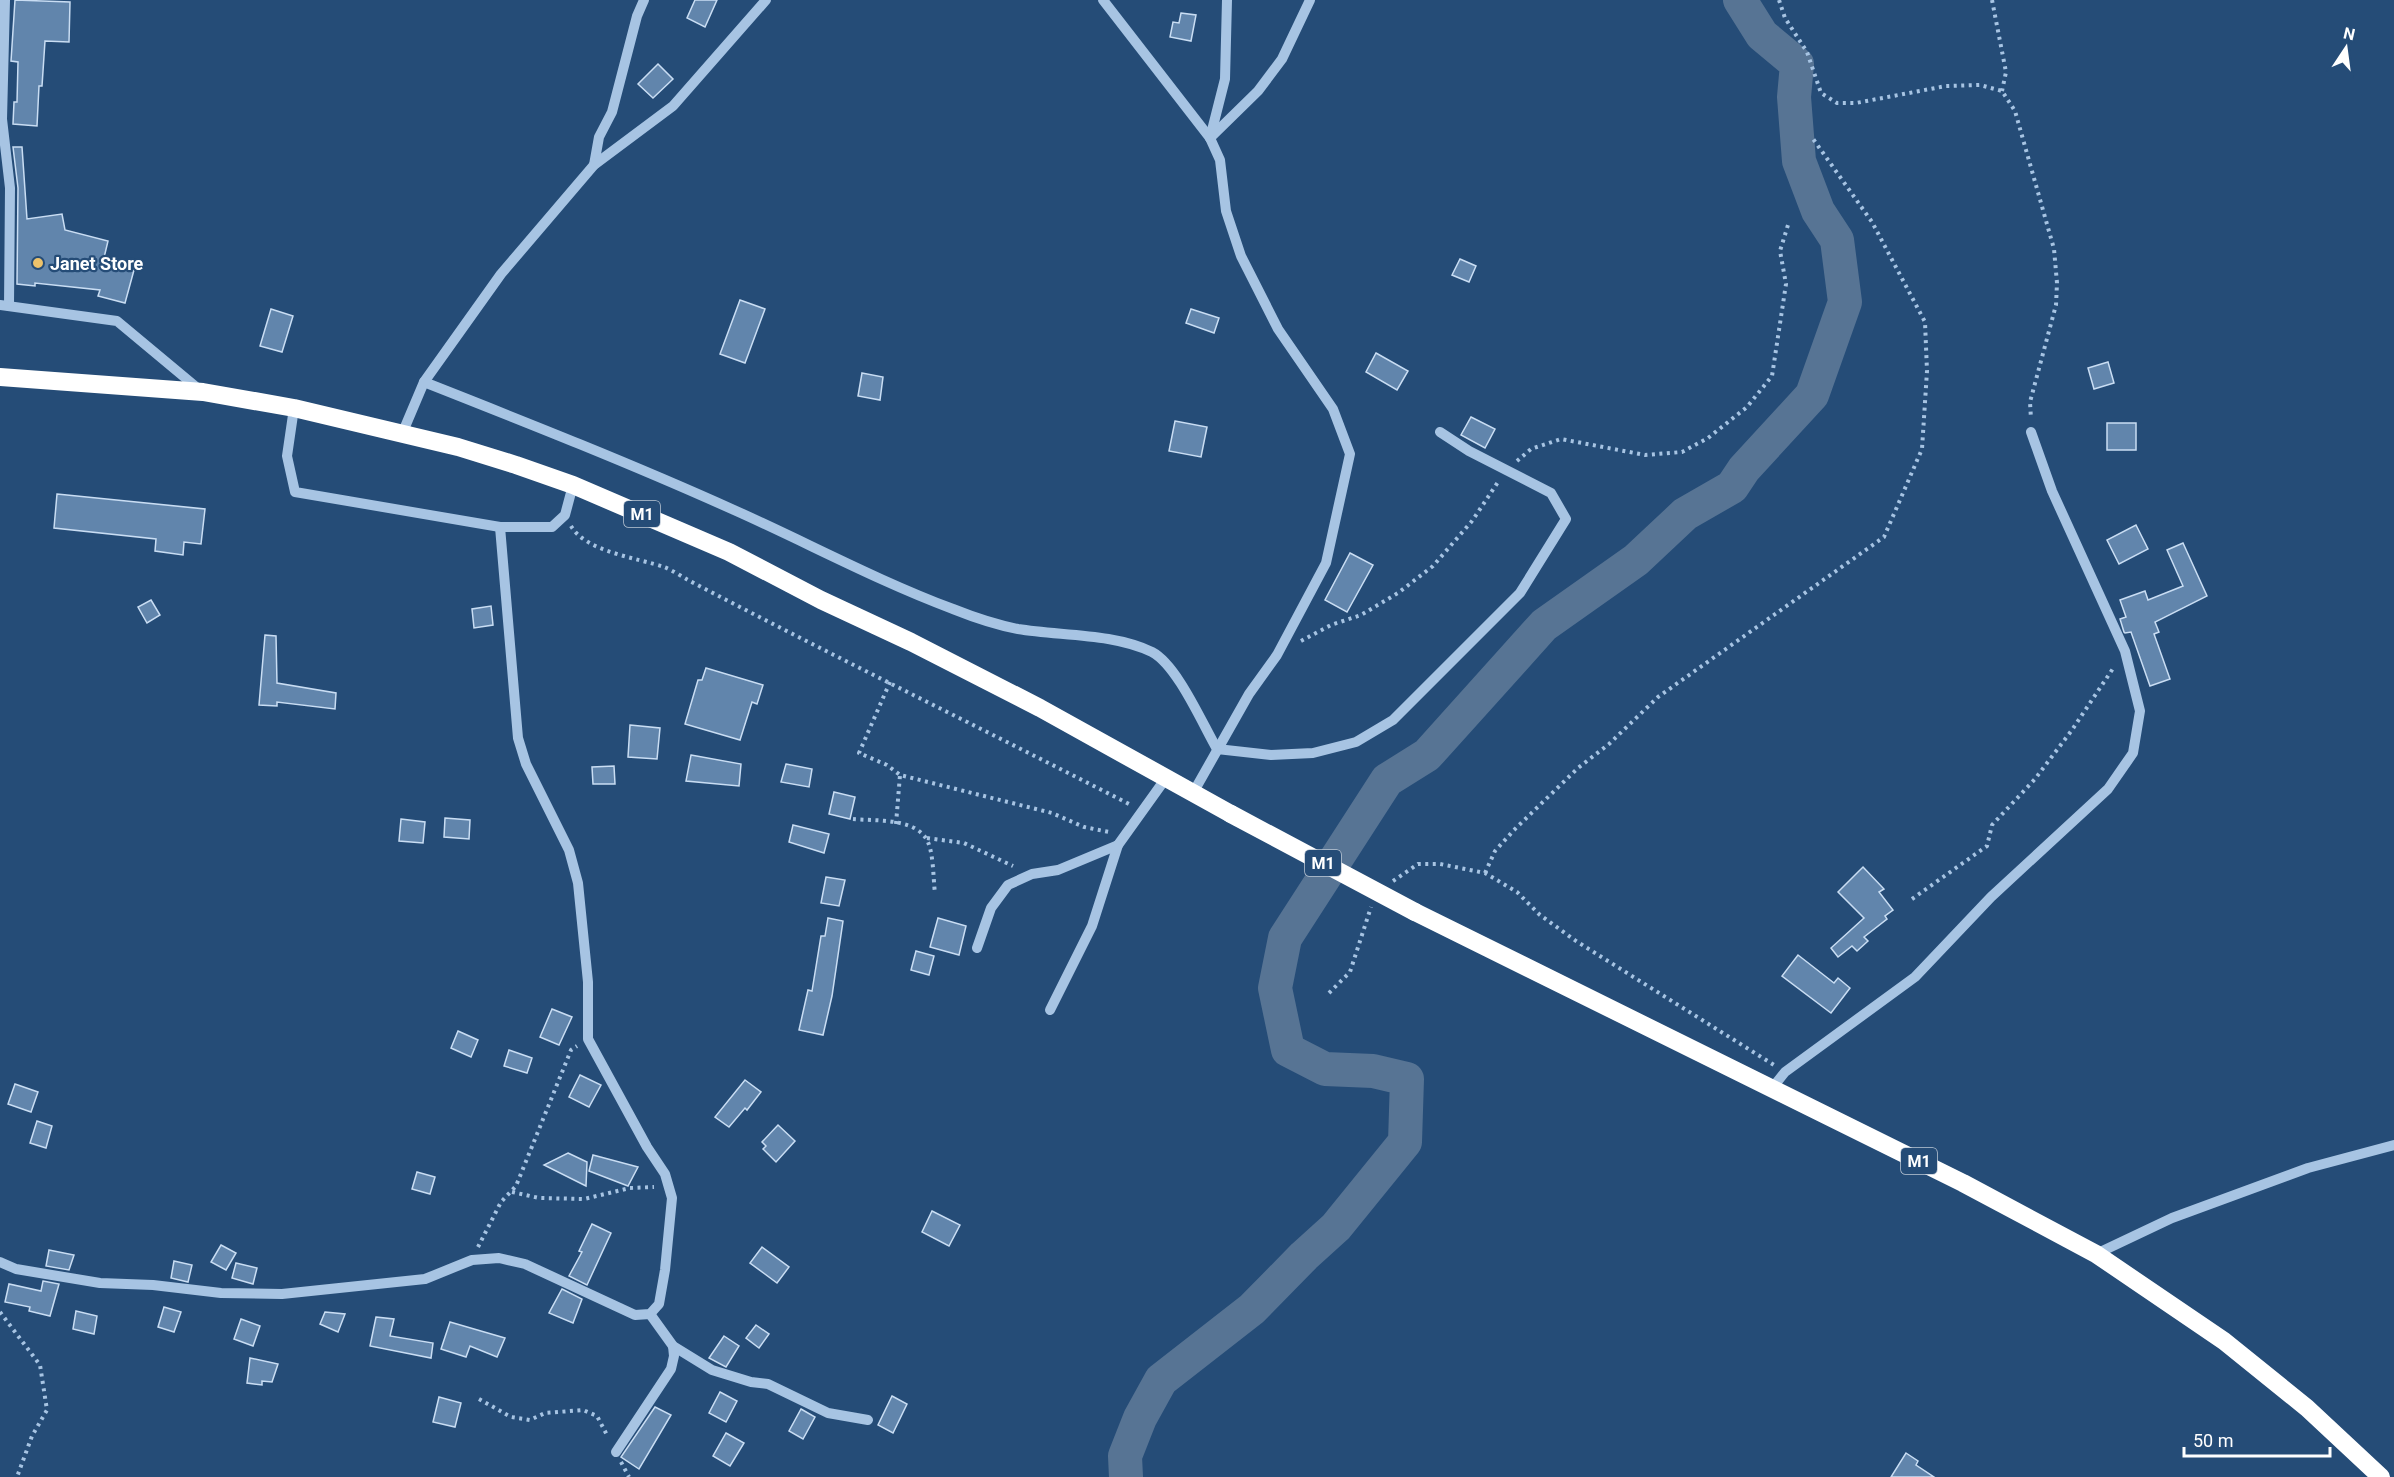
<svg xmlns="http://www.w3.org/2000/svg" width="2394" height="1477" font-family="Roboto,sans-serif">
  <rect width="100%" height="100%" fill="#254c77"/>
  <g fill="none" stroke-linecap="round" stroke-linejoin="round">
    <path stroke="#577494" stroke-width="34" d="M1126 1477 1125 1456 1140 1418 1161 1380 1252 1309 1304 1256 1336 1227 1405 1142 1407 1079 1373 1071 1325 1069 1288 1050 1275 988 1285 938 1387 780 1427 755 1544 625 1636 560 1685 514 1732 487 1744 469 1812 395 1845 302 1837 240 1818 211 1799 161 1794 97 1797 64 1762 35 1740 0"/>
  </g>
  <g fill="#6185ac" stroke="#c9ddf3" stroke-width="1.5">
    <path d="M15 0 70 2 69 42 45 41 42 86H39L37 126 13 124 14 102H17L18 62 11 61Z"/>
    <path d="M695 0H717L705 27 687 18Z"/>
    <path d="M1181 13 1196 15 1191 41 1170 37 1173 22 1179 23Z"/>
    <path d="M658 64 673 79 653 98 638 84Z"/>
    <path d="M13 147H22L27 219 62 214 65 230 108 241 103 262 134 270 125 303 98 296 100 290 35 283V286L17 284 18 188Z"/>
    <path d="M1460 259 1476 266 1469 282 1452 275Z"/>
    <path d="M740 300 765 309 745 363 720 354Z"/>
    <path d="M271 309 293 316 282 352 260 346Z"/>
    <path d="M1191 309 1219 318 1214 333 1186 323Z"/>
    <path d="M1376 353 1408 371 1397 390 1366 372Z"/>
    <path d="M2108 362 2114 383 2094 389 2088 368Z"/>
    <path d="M862 373 883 377 880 400 858 396Z"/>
    <path d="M1471 417 1495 429 1485 448 1461 435Z"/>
    <path d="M1175 421 1207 427 1201 457 1169 451Z"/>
    <rect x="2107" y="423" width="29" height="27"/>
    <path d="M57 494 205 509 201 544 184 542 183 555 155 551 156 539 54 528Z"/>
    <path d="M2136 525 2148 549 2119 564 2107 540Z"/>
    <path d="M2183 543 2207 596 2155 622 2159 632 2154 634 2170 679 2150 686 2131 632 2125 633 2124 632 2120 619 2126 617 2120 600 2145 591 2148 600 2183 586 2167 550Z"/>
    <path d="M1350 553 1373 565 1347 612 1325 600Z"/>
    <path d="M151 600 160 615 147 623 138 607Z"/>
    <path d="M491 606 493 625 474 628 472 609Z"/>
    <path d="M265 635 276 636 277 683 336 693 335 709 277 702V706L259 705Z"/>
    <path d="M706 668 763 685 757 704 752 702 740 740 685 724 698 680H702Z"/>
    <path d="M630 725 660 728 657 759 628 757Z"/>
    <path d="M691 755 741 764 739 786 686 781Z"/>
    <path d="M786 764 812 769 809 787 781 782Z"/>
    <path d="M614 766 615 784H593L592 767Z"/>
    <path d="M834 792 855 797 850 819 829 814Z"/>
    <path d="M445 818 470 820 469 839 444 837Z"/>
    <path d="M401 819 425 822 423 843 399 841Z"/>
    <path d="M793 825 829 834 824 853 789 842Z"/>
    <path d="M1863 867 1884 889 1879 892 1893 910 1885 916 1887 919 1864 937 1868 941 1857 951 1852 946 1838 957 1831 948 1864 918 1838 892Z"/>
    <path d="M826 877 845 880 839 906 821 903Z"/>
    <path d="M828 918 843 921 832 996 823 1035 799 1030 808 990 812 991 821 936H825Z"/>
    <path d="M938 918 966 926 959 955 930 947Z"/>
    <path d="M916 951 934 956 929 975 911 970Z"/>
    <path d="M1798 955 1834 983 1838 978 1850 988 1831 1013 1782 976Z"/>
    <path d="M552 1009 572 1017 559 1045 540 1037Z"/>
    <path d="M458 1031 478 1040 471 1057 451 1048Z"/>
    <path d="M509 1050 532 1058 527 1073 504 1066Z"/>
    <path d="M580 1075 601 1085 589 1107 569 1097Z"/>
    <path d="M745 1080 761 1092 747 1110 745 1108 729 1127 715 1117Z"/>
    <path d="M15 1084 38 1092 31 1112 8 1104Z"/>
    <path d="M37 1121 52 1126 46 1148 30 1143Z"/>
    <path d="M778 1125 795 1141 776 1162 763 1149 766 1146 762 1142Z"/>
    <path d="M568 1153 587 1162 586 1186 544 1165Z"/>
    <path d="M593 1155 638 1167 628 1186 589 1171Z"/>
    <path d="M417 1172 435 1177 430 1194 412 1189Z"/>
    <path d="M932 1211 960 1225 949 1246 922 1232Z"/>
    <path d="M592 1224 611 1233 587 1285 569 1276 582 1252 579 1251Z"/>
    <path d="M221 1245 236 1253 226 1270 211 1262Z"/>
    <path d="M762 1247 789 1267 777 1283 750 1263Z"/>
    <path d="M49 1250 74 1255 69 1270 46 1266Z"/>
    <path d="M174 1261 192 1265 188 1282 171 1278Z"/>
    <path d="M236 1263 257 1268 253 1284 232 1278Z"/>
    <path d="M43 1281 59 1284 50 1316 29 1311 30 1307 5 1302 9 1284 41 1291Z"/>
    <path d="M562 1289 582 1299 573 1323 549 1313Z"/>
    <path d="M164 1307 181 1312 174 1332 158 1327Z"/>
    <path d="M76 1311 97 1316 94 1334 73 1329Z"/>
    <path d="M325 1312 345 1314 338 1332 320 1324Z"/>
    <path d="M376 1317 394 1319 390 1336 433 1343 431 1358 370 1346Z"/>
    <path d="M241 1319 260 1326 253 1346 234 1339Z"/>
    <path d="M450 1322 505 1338 497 1357 470 1346 466 1357 441 1349Z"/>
    <path d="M756 1325 769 1334 759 1348 746 1338Z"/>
    <path d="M724 1336 739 1346 726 1367 709 1358Z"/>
    <path d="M250 1358 278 1364 272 1382 262 1381V1385L247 1383Z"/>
    <path d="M720 1392 737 1401 726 1422 709 1413Z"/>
    <path d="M892 1396 907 1404 893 1433 878 1425Z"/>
    <path d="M439 1397 461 1403 455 1427 433 1422Z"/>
    <path d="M655 1407 671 1415 639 1469 621 1457Z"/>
    <path d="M801 1409 815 1417 803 1439 789 1431Z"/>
    <path d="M726 1433 744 1443 730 1466 713 1456Z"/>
    <path d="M1906 1453 1918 1461 1916 1465 1934 1477H1891Z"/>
  </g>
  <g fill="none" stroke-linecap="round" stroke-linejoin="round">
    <g stroke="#a7c4e3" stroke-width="4" stroke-dasharray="3 4.5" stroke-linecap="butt">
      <path d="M1779 0 1785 18 1807 52 1821 93 1837 103H1856L1946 86 1980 85 2002 91 2015 111 2054 249 2057 283 2056 305 2030 402 2031 419"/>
      <path d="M1992 0 2006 72 2002 91"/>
      <path d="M1517 461 1531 449 1561 439 1645 455 1682 452 1708 438 1747 407 1772 376 1786 284 1780 251 1788 225"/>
      <path d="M571 526C586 552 638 558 664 567 672 570 681 576 688 580 835 657 983 729 1131 805"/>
      <path d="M1301 641 1331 625 1361 615 1398 593 1433 566 1472 521 1498 482"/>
      <path d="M890 682 859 753 887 765 900 775 1052 813 1084 827 1109 832"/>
      <path d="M853 819C875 821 911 818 925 837 934 848 933 879 935 893"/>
      <path d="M896 824 900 775"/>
      <path d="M927 838 964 843 1013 866"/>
      <path d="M1485 873 1495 851 1514 830 1578 768 1609 744 1658 697 1884 537 1922 449 1927 371 1925 322 1872 222 1811 136"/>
      <path d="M1393 881 1418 864H1440L1485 873 1517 892 1540 915 1576 941 1774 1065"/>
      <path d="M1912 899 1987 846 1992 825 2035 779 2072 730 2114 667"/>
      <path d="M1329 993 1350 972 1371 907"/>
      <path d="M512 1192 539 1198 584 1199 630 1188 654 1187"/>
      <path d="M478 1247 501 1202 516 1186 571 1050 577 1046"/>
      <path d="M0 1312 40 1365 47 1410 32 1436 17 1477"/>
      <path d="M479 1399 511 1417 530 1420 545 1413 583 1410 597 1416 608 1437"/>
      <path d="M621 1462 629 1477"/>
    </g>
    <g stroke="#a7c4e3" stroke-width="10">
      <path d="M5 0 2 119 10 188 9 306"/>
      <path d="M1103 0 1210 138 1220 160 1226 211 1241 256 1278 329 1333 409 1350 454 1326 563 1277 655 1249 694 1193 793"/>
      <path d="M1210 138 1258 91 1282 59 1310 0"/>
      <path d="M1210 138 1225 79 1227 0"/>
      <path d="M594 165 599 137 612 112 637 16 644 0"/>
      <path d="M0 305 117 321 201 391"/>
      <path d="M424 382C528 423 632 464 734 510 808 543 878 581 953 609 973 617 997 625 1018 629 1060 636 1113 633 1152 652 1177 665 1202 723 1217 749L1271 755 1313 753 1356 742 1393 720 1520 593 1566 519 1551 493 1469 451 1440 432"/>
      <path d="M294 408 287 456 295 492 500 527H552L565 515 573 485"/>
      <path d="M402 434 424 382 501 274 594 165 673 106 766 0"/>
      <path d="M977 948 991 908 1008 885 1032 874 1058 870 1118 845"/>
      <path d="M1050 1010 1092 926 1118 845 1166 778"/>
      <path d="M1773 1087 1785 1072 1915 977 1991 897 2108 789 2133 753 2140 711 2125 651 2052 491 2031 432"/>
      <path d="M2096 1254 2172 1218 2308 1168 2394 1145"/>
      <path d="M0 1262 16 1269 100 1283 153 1285 221 1293 282 1294 425 1279 472 1260 499 1258 525 1264 635 1315 650 1314 659 1304 665 1270 672 1198 665 1174 647 1147 588 1039V982L578 883 569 850 526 764 518 738 500 527"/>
      <path d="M650 1314 673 1346 712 1370 751 1382 768 1384 828 1413 868 1420"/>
      <path d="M616 1452 671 1369 674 1356 673 1346"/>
    </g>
    <g stroke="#fff" stroke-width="18">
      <path d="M0 377 203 392 294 408 458 447 516 465 573 485 729 552 821 600 911 642 1040 708 1231 814"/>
      <path d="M1415 912 1963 1183 2096 1254 2224 1341 2307 1408 2381 1477"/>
    </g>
    <path stroke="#fff" stroke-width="18" d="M1231 814 1415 912"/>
  </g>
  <circle fill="#ecc26b" stroke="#254c77" stroke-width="2" cx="38" cy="263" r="6"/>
  <g text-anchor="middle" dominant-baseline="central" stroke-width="4.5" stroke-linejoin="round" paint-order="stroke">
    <g fill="#254c77" stroke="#bec9d6" stroke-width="1.5">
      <rect x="624" y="501" width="36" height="26" rx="4.5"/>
      <rect x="1305" y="850" width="36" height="26" rx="4.5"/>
      <rect x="1901" y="1148" width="36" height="26" rx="4.5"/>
    </g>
    <g font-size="16" font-weight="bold" fill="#fff">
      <text x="642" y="514">M1</text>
      <text x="1323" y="863">M1</text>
      <text x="1919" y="1161">M1</text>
    </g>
    <g font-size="18" font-weight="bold" fill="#fff" stroke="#254c77" text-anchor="start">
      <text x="50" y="263">Janet Store</text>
    </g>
  </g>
  <g transform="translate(2346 48) rotate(13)" stroke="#254c77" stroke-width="4.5" paint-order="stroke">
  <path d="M0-4.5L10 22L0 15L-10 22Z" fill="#ffffff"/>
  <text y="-9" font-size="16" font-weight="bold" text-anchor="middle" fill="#ffffff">N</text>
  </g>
  <path d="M2184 1447v9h146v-9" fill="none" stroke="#ffffff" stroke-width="3"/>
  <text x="2193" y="1447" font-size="18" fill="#ffffff" stroke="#254c77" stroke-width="4.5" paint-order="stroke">50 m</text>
</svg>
